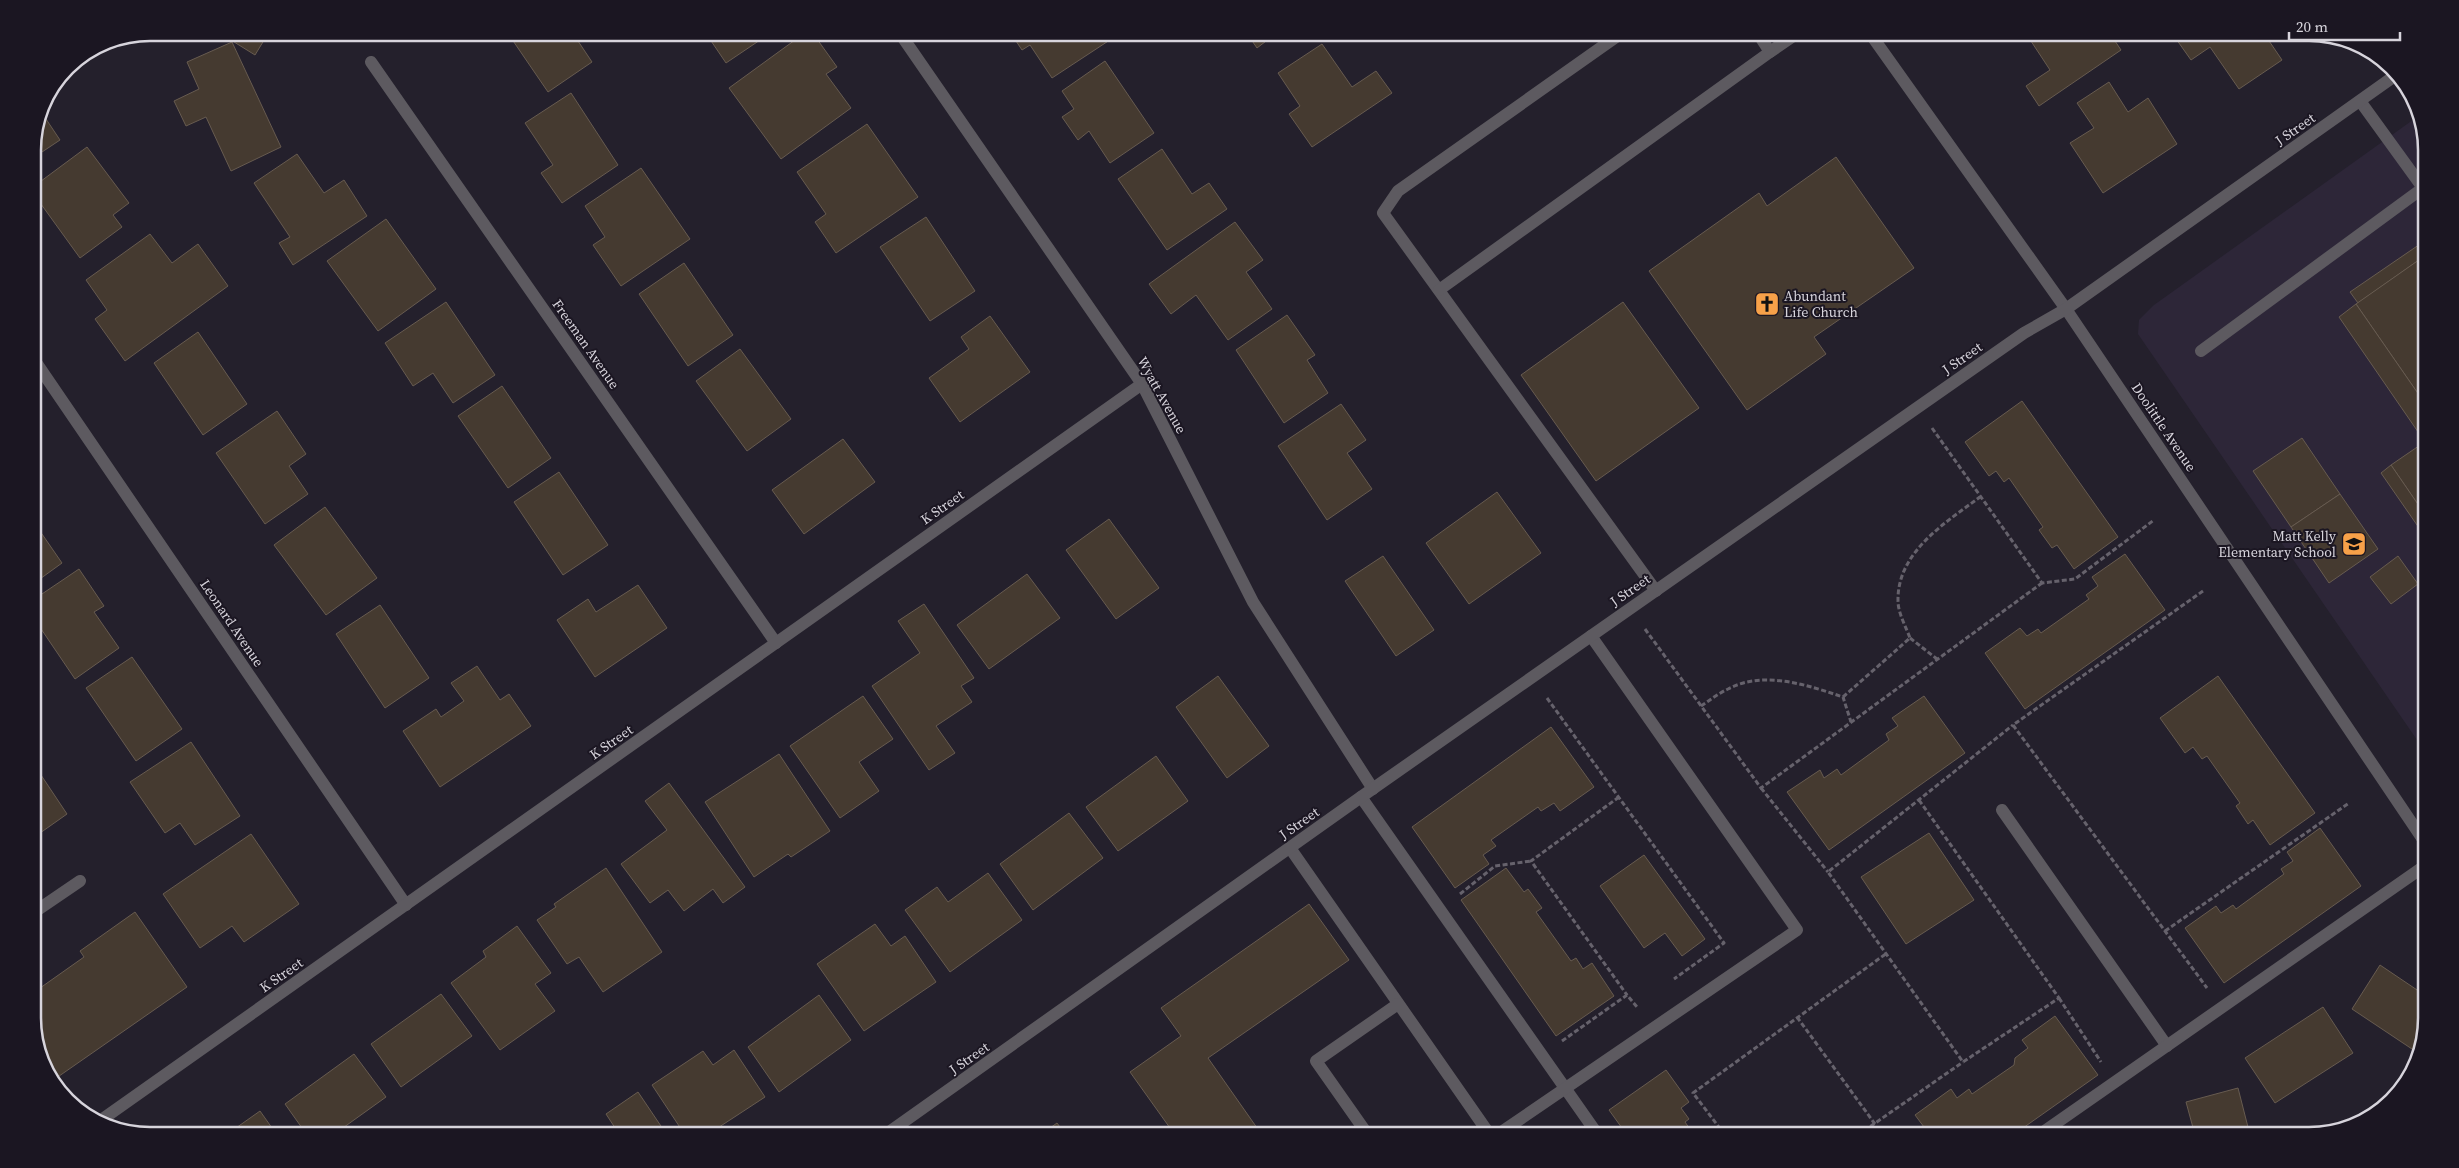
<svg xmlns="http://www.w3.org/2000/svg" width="2459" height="1168" font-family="'Source Serif 4',serif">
  <rect width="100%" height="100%" fill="#24202c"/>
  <path fill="#2d2638" d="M2417 117 2426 142V753L2138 334 2139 320 2154 305Z"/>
  <g fill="#453a30" stroke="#675b50">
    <path d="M218 32H269L255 55Z"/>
    <path d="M507 32H572L592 62 548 92Z"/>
    <path d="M705 32H772L726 63Z"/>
    <path d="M806 32H812L837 67 826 74 851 108 781 159 729 88Z"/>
    <path d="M1010 32H1122L1052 78 1030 45 1022 50Z"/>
    <path d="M1246 32H1278L1257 48Z"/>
    <path d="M2025 32H2109L2121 50 2039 106 2026 86 2050 70Z"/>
    <path d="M2179 32H2263L2282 60 2239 89 2210 47 2191 60 2174 36Z"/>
    <path d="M232 42 281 147 231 171 206 117 186 126 174 101 199 89 187 62Z"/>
    <path d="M1322 44 1352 87 1376 71 1392 93 1312 147 1289 114 1300 106 1278 73Z"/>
    <path d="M1105 61 1154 133 1110 163 1089 131 1078 140 1062 117 1074 109 1062 91Z"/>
    <path d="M2109 82 2128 112 2148 98 2177 144 2103 193 2070 143 2094 128 2077 103Z"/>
    <path d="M571 93 618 165 562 203 541 173 553 165 525 123Z"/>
    <path d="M40 110 60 140 33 158V142Z"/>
    <path d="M867 124 918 197 836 253 815 222 826 214 797 172Z"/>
    <path d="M87 147 129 203 113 215 122 227 80 258 33 193V187Z"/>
    <path d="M1162 149 1192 194 1209 183 1227 209 1167 250 1118 179Z"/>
    <path d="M297 154 324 193 344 180 367 216 293 265 279 243 290 237 254 183Z"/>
    <path d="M1836 157 1914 268 1814 337 1826 354 1747 410 1649 271 1759 193 1767 206Z"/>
    <path d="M641 168 690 239 621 286 593 245 605 237 585 206Z"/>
    <path d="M926 217 975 291 930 321 880 247Z"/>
    <path d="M386 219 436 289 378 331 327 261Z"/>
    <path d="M1235 222 1263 260 1246 272 1272 309 1228 340 1196 295 1171 314 1149 284Z"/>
    <path d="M150 234 172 263 198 244 228 286 125 361 95 319 107 310 86 280Z"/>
    <path d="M2426 240V255L2358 303 2350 292Z"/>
    <path d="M2426 255V405L2356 304Z"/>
    <path d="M684 263 733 335 688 366 639 294Z"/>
    <path d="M446 302 495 375 453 403 433 373 413 386 385 343Z"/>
    <path d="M1623 302 1699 408 1596 481 1521 375Z"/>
    <path d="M2356 304 2426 405 2425 442 2339 317Z"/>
    <path d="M1287 315 1315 355 1307 360 1328 393 1284 423 1236 350Z"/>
    <path d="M990 316 1030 372 960 422 929 378 969 349 961 337Z"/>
    <path d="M198 332 247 404 203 435 154 363Z"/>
    <path d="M740 349 791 419 747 451 696 381Z"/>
    <path d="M502 386 551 458 508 488 458 416Z"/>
    <path d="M2022 401 2118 537 2074 569 2057 545 2052 548 2039 530 2043 527 2009 478 2004 482 1996 471 1989 476 1965 442Z"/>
    <path d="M1341 404 1366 440 1347 453 1372 489 1327 520 1278 446Z"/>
    <path d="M277 411 306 454 289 466 308 494 265 524 216 453Z"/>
    <path d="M33 437 41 449 33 454Z"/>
    <path d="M2302 438 2340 494 2291 527 2253 471Z"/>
    <path d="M843 439 875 482 804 534 772 490Z"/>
    <path d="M2426 441V516L2391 465Z"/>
    <path d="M2391 465 2426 516V538L2381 473Z"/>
    <path d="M559 472 608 545 563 575 514 502Z"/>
    <path d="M1497 492 1541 553 1469 604 1426 543Z"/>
    <path d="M2340 494 2378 549 2329 583 2291 527Z"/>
    <path d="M325 507 377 578 326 615 274 545Z"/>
    <path d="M1109 519 1159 588 1116 619 1066 550Z"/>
    <path d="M33 521 62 563 33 584Z"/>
    <path d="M2125 554 2165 610 2025 709 1985 653 2020 628 2027 636 2038 629 2041 633 2089 599 2086 595 2098 586 2092 577Z"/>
    <path d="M1383 556 1434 630 1396 656 1345 581Z"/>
    <path d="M2398 556 2418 584 2391 604 2370 577Z"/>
    <path d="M79 569 104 606 94 612 119 648 75 679 33 617V600Z"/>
    <path d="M1027 574 1060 618 989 669 957 625Z"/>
    <path d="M638 585 667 628 595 677 557 620 588 599 596 612Z"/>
    <path d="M924 604 974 678 961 686 972 702 936 726 955 753 929 770 872 686 920 653 898 621Z"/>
    <path d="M380 605 429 678 385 708 336 634Z"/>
    <path d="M132 657 182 729 136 761 86 688Z"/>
    <path d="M477 666 500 700 509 694 531 726 440 787 403 731 436 709 441 717 464 701 451 683Z"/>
    <path d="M1218 676 1269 746 1227 778 1176 707Z"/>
    <path d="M2218 676 2315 813 2270 845 2253 820 2248 824 2236 806 2240 803 2207 756 2202 759 2193 747 2185 753 2160 718Z"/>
    <path d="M863 696 893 739 859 762 879 791 840 818 790 746Z"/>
    <path d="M1924 696 1965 753 1829 850 1787 792 1820 770 1824 778 1837 769 1841 775 1889 740 1886 734 1898 726 1892 718Z"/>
    <path d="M1551 727 1594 787 1560 811 1554 803 1541 811 1538 807 1491 840 1496 846 1483 855 1489 864 1455 888 1412 827Z"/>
    <path d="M191 742 240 816 195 845 180 823 165 833 130 782Z"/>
    <path d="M779 754 830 831 791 857 788 854 754 877 705 802Z"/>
    <path d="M1156 756 1188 801 1118 851 1086 807Z"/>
    <path d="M33 763 67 814 33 838Z"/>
    <path d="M669 783 745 887 723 903 713 889 684 911 668 890 650 903 621 864 667 830 645 801Z"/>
    <path d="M1069 813 1103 858 1033 910 1000 864Z"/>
    <path d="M2320 828 2361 886 2224 983 2185 928 2216 906 2221 913 2233 905 2236 909 2284 874 2281 869 2293 861 2287 852Z"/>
    <path d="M1929 833 1974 900 1906 944 1861 877Z"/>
    <path d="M251 834 299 904 244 942 232 926 200 948 163 894Z"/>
    <path d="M1644 855 1705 939 1682 956 1665 933 1644 948 1600 886Z"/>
    <path d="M606 868 662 952 603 992 579 957 567 964 537 920 556 907 554 904Z"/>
    <path d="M1506 868 1524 892 1528 889 1542 908 1536 912 1571 961 1576 958 1583 969 1592 963 1614 996 1556 1036 1461 900Z"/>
    <path d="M988 873 1022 920 950 972 905 910 937 887 948 902Z"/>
    <path d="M1309 904 1349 960 1208 1058 1262 1135H1175L1130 1072 1181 1036 1161 1008Z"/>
    <path d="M135 912 187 987 52 1081 33 1026V993L84 957 80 951Z"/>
    <path d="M875 924 891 946 905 936 936 982 864 1031 817 964Z"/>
    <path d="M517 926 551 973 535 984 555 1011 500 1050 451 983 486 957 483 951Z"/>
    <path d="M2380 965 2426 996V1018L2418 1053 2352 1009Z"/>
    <path d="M441 994 472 1036 401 1087 371 1044Z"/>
    <path d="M819 995 851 1040 779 1092 748 1047Z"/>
    <path d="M2323 1007 2353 1053 2275 1103 2245 1058Z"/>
    <path d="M2055 1016 2098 1075 2013 1135H1930L1915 1115 1951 1089 1957 1098 1969 1089 1972 1094 2014 1065 2015 1058 2028 1048 2022 1040Z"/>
    <path d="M734 1050 765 1097 707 1135H685L652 1085 703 1051 713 1065Z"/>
    <path d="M354 1054 386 1097 333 1135H307L285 1104Z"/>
    <path d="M1666 1070 1689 1102 1681 1108 1689 1119 1685 1122 1694 1135H1627L1609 1110Z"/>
    <path d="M2238 1088 2250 1135H2195L2186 1102Z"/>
    <path d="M638 1092 667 1135H617L619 1134 606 1114Z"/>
    <path d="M260 1111 277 1135H226Z"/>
    <path d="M1057 1123 1066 1135H1040Z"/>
    <path d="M985 1128 990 1135H974Z"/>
  </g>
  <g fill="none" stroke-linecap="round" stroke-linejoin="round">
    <g stroke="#66626c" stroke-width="3" stroke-dasharray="5 2.5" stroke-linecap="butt">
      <path d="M1932 428 2042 583 2075 579 2154 520"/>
      <path d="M2203 591 2013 725 2207 988"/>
      <path d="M1645 629 1761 788 2042 583"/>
      <path d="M1910 638 1937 659"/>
      <path d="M1843 697 1910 638C1906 627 1898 613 1898 601 1897 552 1945 523 1980 497"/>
      <path d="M1547 698 1724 943 1674 979"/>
      <path d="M1701 706C1710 700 1719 693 1728 689 1764 670 1807 685 1843 697L1851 722"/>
      <path d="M1761 788 1828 872"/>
      <path d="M1619 797 1531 861 1627 995"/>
      <path d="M1919 800 2059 998 1963 1062 1828 872 2013 725"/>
      <path d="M1460 894 1495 866 1531 861"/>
      <path d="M2165 931 2349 803"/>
      <path d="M2059 998 2101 1062"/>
      <path d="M1797 1017 1875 1124"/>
      <path d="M1562 1041 1627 995 1637 1007"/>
      <path d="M1725 1135 1693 1093 1887 953"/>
      <path d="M1858 1135 1963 1062"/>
    </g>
    <g stroke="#5d5a60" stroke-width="12">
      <path d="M1623 32 1398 191 1383 213 1656 591"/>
      <path d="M1757 32 1770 52 1799 32"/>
      <path d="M2360 101 2423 188 2426 186"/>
      <path d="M1439 290 1770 52"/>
      <path d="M2201 351 2423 188"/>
      <path d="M1361 797 1598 1135"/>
      <path d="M2002 810 2167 1046"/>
      <path d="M1290 848 1490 1135"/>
      <path d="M33 913 80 881"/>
      <path d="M1368 1135 1316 1061 1398 1004"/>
      <path d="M1497 1135 1797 930 1591 636"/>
      <path d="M2039 1135 2426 865"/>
    </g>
    <g stroke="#5d5a60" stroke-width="12">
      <path d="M899 32 1142 384 1253 602 1373 789"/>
      <path d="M1869 32 2066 309"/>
      <path d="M371 62 776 643"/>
      <path d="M33 358 406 905"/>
      <path d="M97 1123 1142 384"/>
    </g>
    <g stroke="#5d5a60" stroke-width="12">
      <path d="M2066 309 2426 844"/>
      <path d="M885 1135 1361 797 2024 333 2066 309 2396 75"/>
    </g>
  </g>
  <defs>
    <symbol id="church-square" viewBox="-11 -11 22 22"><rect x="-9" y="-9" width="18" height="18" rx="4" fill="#f7a149" stroke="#1b1622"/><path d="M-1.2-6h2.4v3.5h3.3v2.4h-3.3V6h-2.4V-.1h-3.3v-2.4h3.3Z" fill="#111"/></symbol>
    <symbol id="school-square" viewBox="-11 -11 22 22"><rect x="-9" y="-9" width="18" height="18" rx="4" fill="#f7a149" stroke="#1b1622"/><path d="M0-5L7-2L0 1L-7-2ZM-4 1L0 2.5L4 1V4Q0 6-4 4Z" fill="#111"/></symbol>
  </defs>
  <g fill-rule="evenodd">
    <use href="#church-square" x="1753" y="290" width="28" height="28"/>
    <use href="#school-square" x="2340" y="530" width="28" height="28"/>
  </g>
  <g text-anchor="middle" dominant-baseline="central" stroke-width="4" stroke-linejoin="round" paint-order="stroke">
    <g font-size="14" fill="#d7d4dc" stroke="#1b1622">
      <text transform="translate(2295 129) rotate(-35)">J Street</text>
      <text transform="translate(586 344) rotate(55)">Freeman Avenue</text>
      <text transform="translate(1962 358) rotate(-35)">J Street</text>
      <text transform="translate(1162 395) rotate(61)">Wyatt Avenue</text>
      <text transform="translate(2164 427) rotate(56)">Doolittle Avenue</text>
      <text transform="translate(942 507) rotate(-35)">K Street</text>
      <text transform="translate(1630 590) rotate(-35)">J Street</text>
      <text transform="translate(232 623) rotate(56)">Leonard Avenue</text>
      <text transform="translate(611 742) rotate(-35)">K Street</text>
      <text transform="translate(1299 823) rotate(-35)">J Street</text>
      <text transform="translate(281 975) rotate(-35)">K Street</text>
      <text transform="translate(969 1058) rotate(-35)">J Street</text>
    </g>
    <g font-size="14" fill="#d7d4dc" stroke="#1b1622" text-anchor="start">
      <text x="1784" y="296">Abundant<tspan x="1784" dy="16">Life Church</tspan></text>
      <text x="2336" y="536" text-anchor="end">Matt Kelly<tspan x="2336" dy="16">Elementary School</tspan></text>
    </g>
  </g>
  <path d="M0 0H2459V1168H0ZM150 41H2309A109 109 0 0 1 2418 150V1018A109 109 0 0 1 2309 1127H150A109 109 0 0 1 41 1018V150A109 109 0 0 1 150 41Z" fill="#1b1622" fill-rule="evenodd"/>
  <path fill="none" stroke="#d7d4dc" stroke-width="2.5" d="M150 41H2309A109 109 0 0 1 2418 150V1018A109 109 0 0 1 2309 1127H150A109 109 0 0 1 41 1018V150A109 109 0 0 1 150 41Z"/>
  <path d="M2289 32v8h111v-8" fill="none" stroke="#d7d4dc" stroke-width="2.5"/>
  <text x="2296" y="32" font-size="15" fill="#d7d4dc" stroke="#1b1622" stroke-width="4" paint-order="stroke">20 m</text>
</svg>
